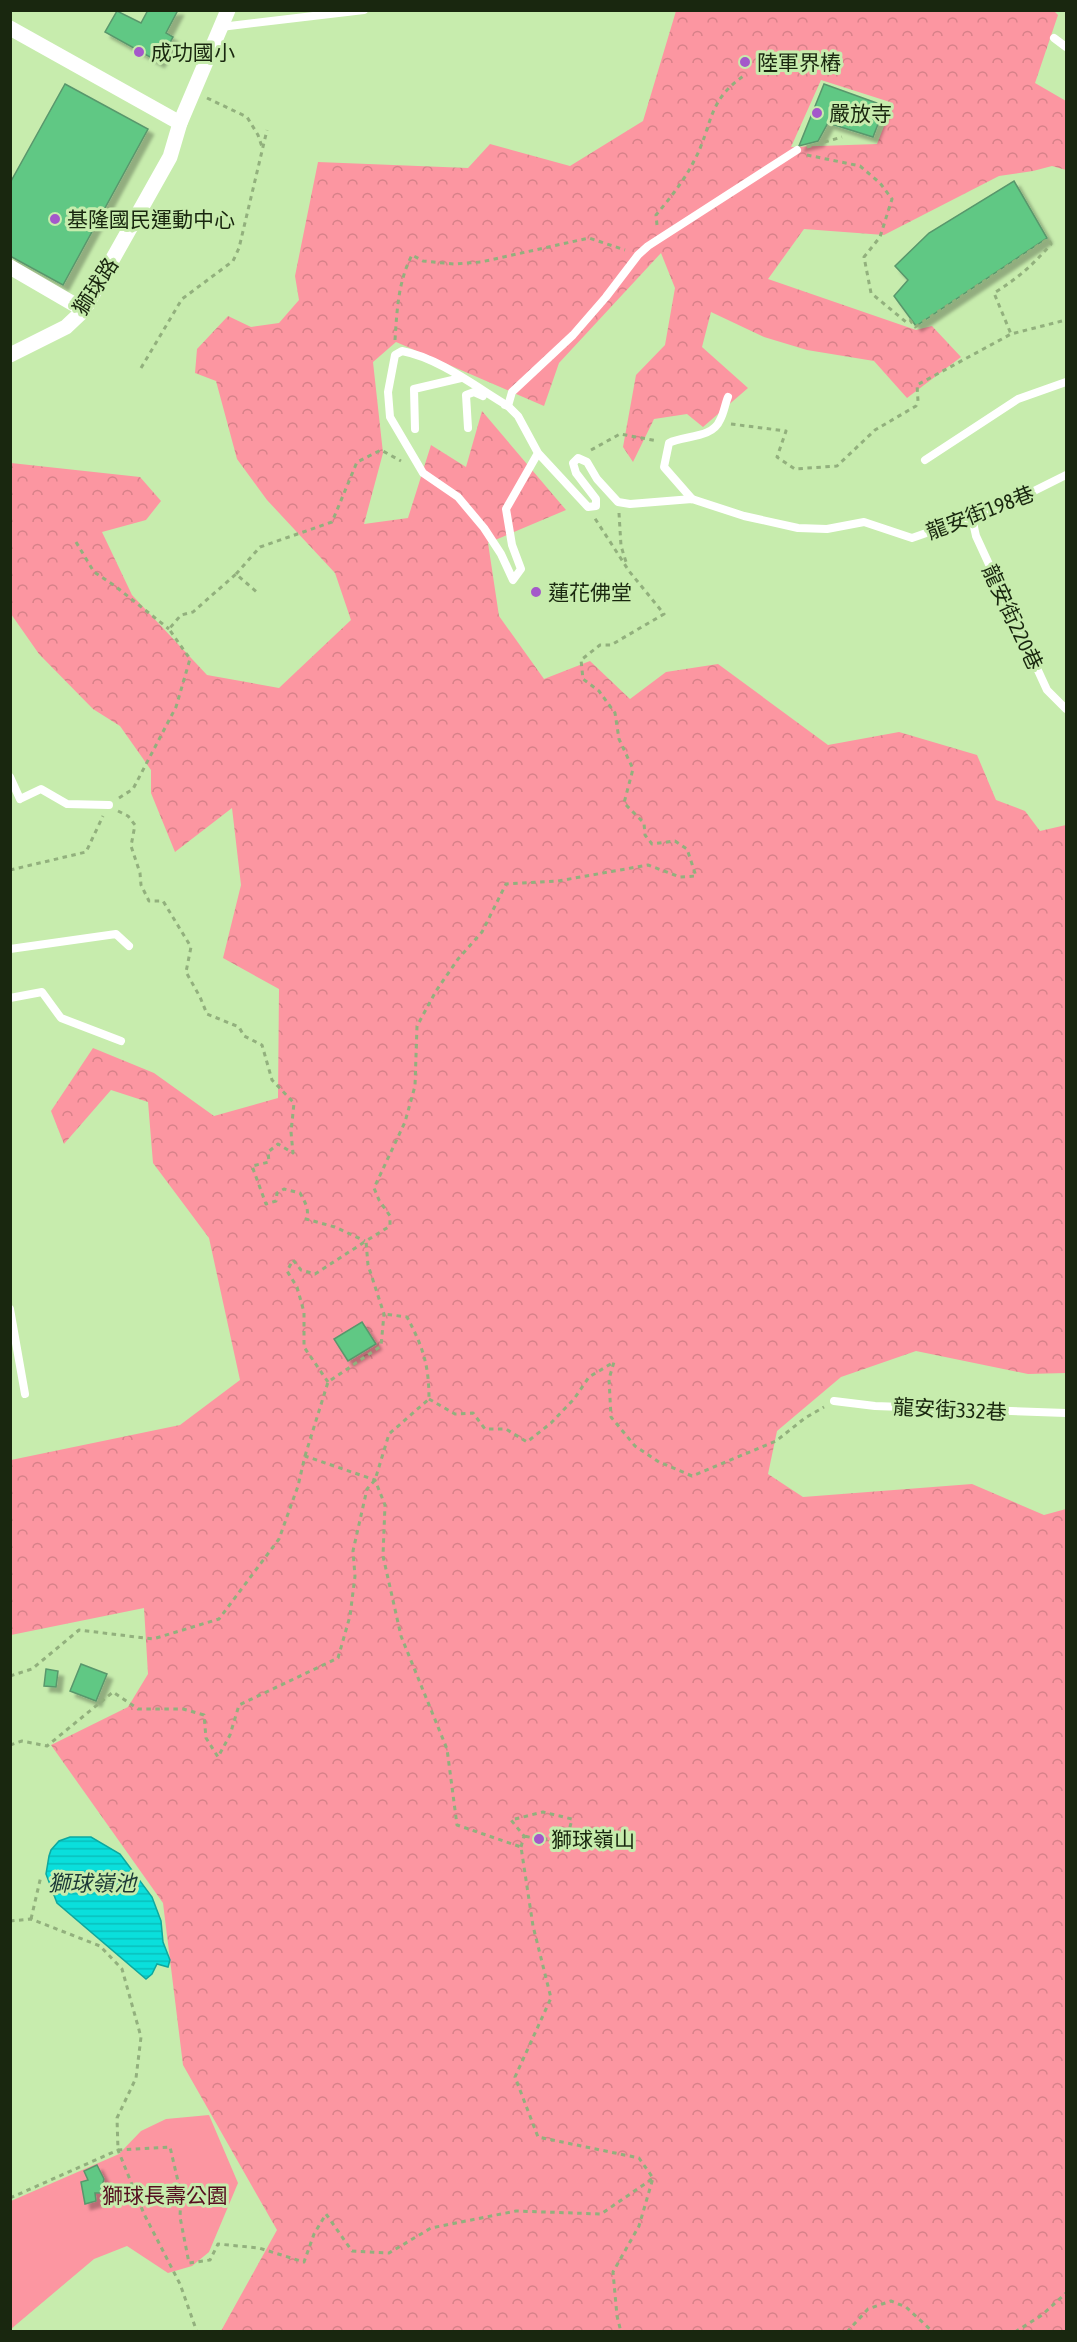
<svg xmlns="http://www.w3.org/2000/svg" width="1077" height="2342" font-family="'Asap Condensed','Noto Sans TC',sans-serif">
  <defs>
    <pattern id="forest-crowns" width="20" height="18" patternUnits="userSpaceOnUse" patternTransform="scale(1.5)"><rect width="20" height="18" fill="#fc96a1"/><path d="M2 6a3 3 0 1 1 6 0M12 15a3 3 0 1 1 6 0" fill="none" stroke="#d78189"/></pattern>
    <pattern id="water-rules" width="6" height="5" patternUnits="userSpaceOnUse" patternTransform="scale(1.5)"><rect width="6" height="5" fill="#0adfdc"/><path d="M0 2.5h6" fill="none" stroke="#0abfbc"/></pattern>
    <filter id="shadow"><feDropShadow dx="5.5" dy="5.5" stdDeviation="1.5" flood-color="#0004"/></filter>
  </defs>
  <rect width="100%" height="100%" fill="#c7ecad"/>
  <path fill="url(#forest-crowns)" fill-rule="evenodd" d="M676 11H1054L1058 15 1035 83 1066 101V170L1052 166 1033 171 999 176 884 235 804 229 768 279 916 330 932 326 961 357 907 398 874 361 807 350 764 337 711 312 702 347 748 388 703 427 687 414 654 419 633 462 623 447 636 375 665 345 675 288 661 253 559 363 544 406 396 342 373 362 383 453 364 524 408 518 431 445 466 467 482 411 566 510 488 543 499 616 544 679 590 661 630 699 666 672 718 664 828 745 899 732 977 755 996 800 1025 811 1040 831 1066 825V1373L1028 1374 916 1351 841 1377 777 1431 768 1474 803 1497 972 1484 1044 1515 1066 1509V2331H221L277 2230 183 2065 163 1903 51 1745 128 1707 148 1674 144 1608 11 1635V1460L180 1425 240 1380 209 1238 153 1163 148 1102 111 1090 64 1144 51 1111 93 1048 154 1073 214 1116 278 1098 279 989 223 958 241 885 232 808 175 852 151 793V770L120 726 93 709 39 654 11 614V463L140 477 161 501 146 520 102 532 132 595 207 675 279 688 351 620 335 573 267 500 237 459 216 381 195 373 197 349 228 316 251 327 279 323 299 300 295 276 318 162 468 168 490 144 570 166 643 121ZM821 80 893 103 877 144 791 147Z"/>
  <path fill="#fc96a1" d="M209 2115 238 2183 209 2252 192 2266 168 2273 127 2246 94 2259 11 2329V2201L119 2154 141 2131 166 2119Z"/>
  <path fill="url(#water-rules)" stroke="#0ea89e" stroke-width="1.5" d="M70 1837H91L120 1854 152 1897 161 1921 163 1942 170 1960 168 1967 157 1964 152 1974 146 1979 57 1903 46 1874 49 1856 51 1850 59 1841Z"/>
  <g fill="#60c884" stroke="#59976c" stroke-width="1.5" filter="url(#shadow)">
    <path d="M148 10H178L166 33 173 37 159 62 105 32 117 11 141 23Z"/>
    <path d="M65 84 148 129 63 285 10 256V183Z"/>
    <path d="M824 84 885 106 873 137 828 123 818 141 799 146Z"/>
    <path d="M1014 181 1047 238 916 326 894 296 908 280 895 266 929 233Z"/>
    <path d="M362 1322 376 1344 348 1361 334 1339Z"/>
    <path d="M81 1664 107 1674 96 1701 70 1691Z"/>
    <path d="M46 1669 58 1671 56 1687 44 1686Z"/>
    <path d="M97 2165 104 2179 100 2193H95L96 2201 85 2204 81 2182 88 2180 84 2171Z"/>
  </g>
  <g fill="none" stroke-linecap="round" stroke-linejoin="round">
    <g stroke="#92b07d" stroke-width="3" stroke-dasharray="4.5 4.5" stroke-linecap="butt">
      <path d="M207 98 247 117 258 135 262 147"/>
      <path d="M807 147 842 137"/>
      <path d="M807 155 860 166 880 183 892 199 880 237 864 257 871 293 906 322 910 320 915 327 1048 239 1051 244C1033 265 1017 279 994 293L1011 334"/>
      <path d="M657 225 656 215C670 198 684 181 694 161 713 126 706 101 745 75"/>
      <path d="M395 340C397 310 398 282 412 255L423 261 454 264 481 262 589 238 625 250"/>
      <path d="M141 368 182 299 233 261 239 248 267 130"/>
      <path d="M731 424 786 431 777 457 795 469 837 466 875 430 916 406 918 401 917 385 1011 334 1066 320"/>
      <path d="M591 450 620 434 658 441"/>
      <path d="M619 513 621 546 627 565"/>
      <path d="M76 542 94 572 115 586 169 629"/>
      <path d="M236 574 260 547 332 522 357 462 381 450 401 461"/>
      <path d="M119 798 133 789 176 707 190 659 169 629 181 615 193 612 236 574 259 594"/>
      <path d="M118 811 128 816 135 825 131 846 140 873 141 885 149 901H163L191 947 186 972 200 997 207 1014 239 1027 244 1036 262 1045 272 1080 294 1103 291 1132 293 1153 278 1144 268 1152 269 1162 252 1166 266 1204 276 1201 277 1193 284 1189 300 1193C305 1202 310 1210 306 1219L335 1227 365 1241"/>
      <path d="M10 870 86 852 103 816"/>
      <path d="M328 1382 304 1347V1312L297 1287 287 1271 293 1260 301 1270 315 1274 366 1241"/>
      <path d="M429 1399 455 1414 473 1413 485 1429H506L527 1442 551 1423 574 1399 589 1377 614 1362 609 1379 611 1417 635 1446 659 1462 692 1476 776 1441 805 1418 824 1407"/>
      <path d="M305 1456 328 1382 381 1346 384 1314 368 1265 366 1241 390 1226V1216L379 1200 374 1188 405 1122 415 1086 417 1026 436 991 458 959 482 932 506 884 558 881 648 865 680 877 696 876 687 849 675 841 652 844 645 835 644 823 624 803 633 769 619 739 615 713 599 691 583 679 581 660 600 645H611L664 614 629 571 594 517"/>
      <path d="M10 1676 32 1669 79 1630 153 1639 219 1619 279 1539 298 1486 305 1456 375 1480 385 1505 383 1556 401 1636 447 1749 457 1825 521 1847 533 1926 551 1998 515 2077 538 2137 639 2158 653 2178 639 2226 613 2272 617 2316 621 2332"/>
      <path d="M10 1745 22 1741 47 1746 113 1692 138 1709H183L204 1715 206 1738 218 1757 230 1735 239 1705 338 1658 350 1616 355 1576 353 1551 367 1489 375 1480 389 1434 429 1399C429 1365 423 1347 407 1317L384 1314"/>
      <path d="M10 1829V1832"/>
      <path d="M521 1847 524 1836 511 1820 543 1812 572 1819 567 1839H539L524 1836"/>
      <path d="M31 1919 41 1876"/>
      <path d="M10 1921 31 1919 100 1946 122 1969 141 2037 136 2078 117 2118 118 2150 170 2147 181 2194 180 2217 189 2263 210 2260 218 2244 259 2248 304 2262 314 2234 326 2214 352 2251 389 2253 431 2228 516 2211 601 2214 652 2179"/>
      <path d="M10 2198 118 2150 144 2214 180 2284 197 2332"/>
      <path d="M847 2332 868 2309 891 2301 906 2307 933 2332"/>
      <path d="M1015 2332 1042 2315 1066 2293"/>
    </g>
    <g stroke="#fff" stroke-width="8">
      <path d="M221 27 364 10"/>
      <path d="M1054 38 1066 47"/>
      <path d="M505 405 508 406 512 392 573 335 606 297 638 255 648 246 797 150"/>
      <path d="M468 428 466 395 474 392 483 396"/>
      <path d="M415 429 414 389 461 378"/>
      <path d="M538 453 506 509 512 545 521 569 513 580 501 554 484 528 458 497 423 473 390 417 388 392 395 355 402 351C439 358 476 387 508 406L518 416 538 453 588 507 596 506V499L576 473 573 463 578 458 587 462 597 479 618 502 630 504 692 499 744 516 798 528 827 529 864 522 912 538 1006 505 1066 475"/>
      <path d="M925 460 1018 399 1066 382"/>
      <path d="M692 499 664 467 669 443C684 435 712 439 720 420 724 413 725 404 728 397"/>
      <path d="M972 518 976 536 1047 690 1066 709"/>
      <path d="M10 777 20 799 41 789 67 804 109 805"/>
      <path d="M10 949 116 934 129 946"/>
      <path d="M10 998 42 992 61 1018 121 1041"/>
      <path d="M10 1309 25 1394"/>
      <path d="M834 1401 875 1406 1066 1413"/>
    </g>
    <g stroke="#fff" stroke-width="15">
      <path d="M10 28 180 123"/>
      <path d="M10 267 84 310"/>
      <path d="M10 355 66 327 84 310 170 157 180 123 228 10"/>
    </g>
  </g>
  <g fill="#a458ca" stroke="#c7ecad" stroke-width="2">
    <circle cx="139" cy="52" r="6"/>
    <circle cx="745" cy="62" r="6"/>
    <circle cx="817" cy="113" r="6"/>
    <circle cx="55" cy="219" r="6"/>
    <circle cx="536" cy="592" r="6"/>
    <circle cx="539" cy="1839" r="6"/>
  </g>
  <g text-anchor="middle" dominant-baseline="central" stroke-width="6" stroke-linejoin="round" paint-order="stroke">
    <g font-size="21" fill="#19270f" stroke="#c7ecad" text-anchor="start">
      <text x="151" y="52">成功國小</text>
      <text x="757" y="62">陸軍界樁</text>
      <text x="829" y="113">嚴放寺</text>
      <text x="67" y="219">基隆國民運動中心</text>
      <text x="548" y="592">蓮花佛堂</text>
      <text x="551" y="1839">獅球嶺山</text>
    </g>
    <g font-size="21" fill="#19270f" stroke="#c7ecad">
      <text transform="translate(95 286) rotate(-57)">獅球路</text>
      <text transform="translate(980 512) rotate(-21)">龍安街198巷</text>
      <text transform="translate(1013 617) rotate(65)">龍安街220巷</text>
      <text transform="translate(950 1409) rotate(3)">龍安街332巷</text>
    </g>
    <g font-size="21" fill="#550f1f" stroke="#c7ecad">
      <text x="165" y="2195">獅球長壽公園</text>
    </g>
    <g font-size="22" font-style="italic" fill="#1b3736" stroke="#c7ecad">
      <text x="92" y="1883">獅球嶺池</text>
    </g>
  </g>
  <rect width="1077" height="2342" fill="none" stroke="#19270f" stroke-width="24"/>
</svg>
